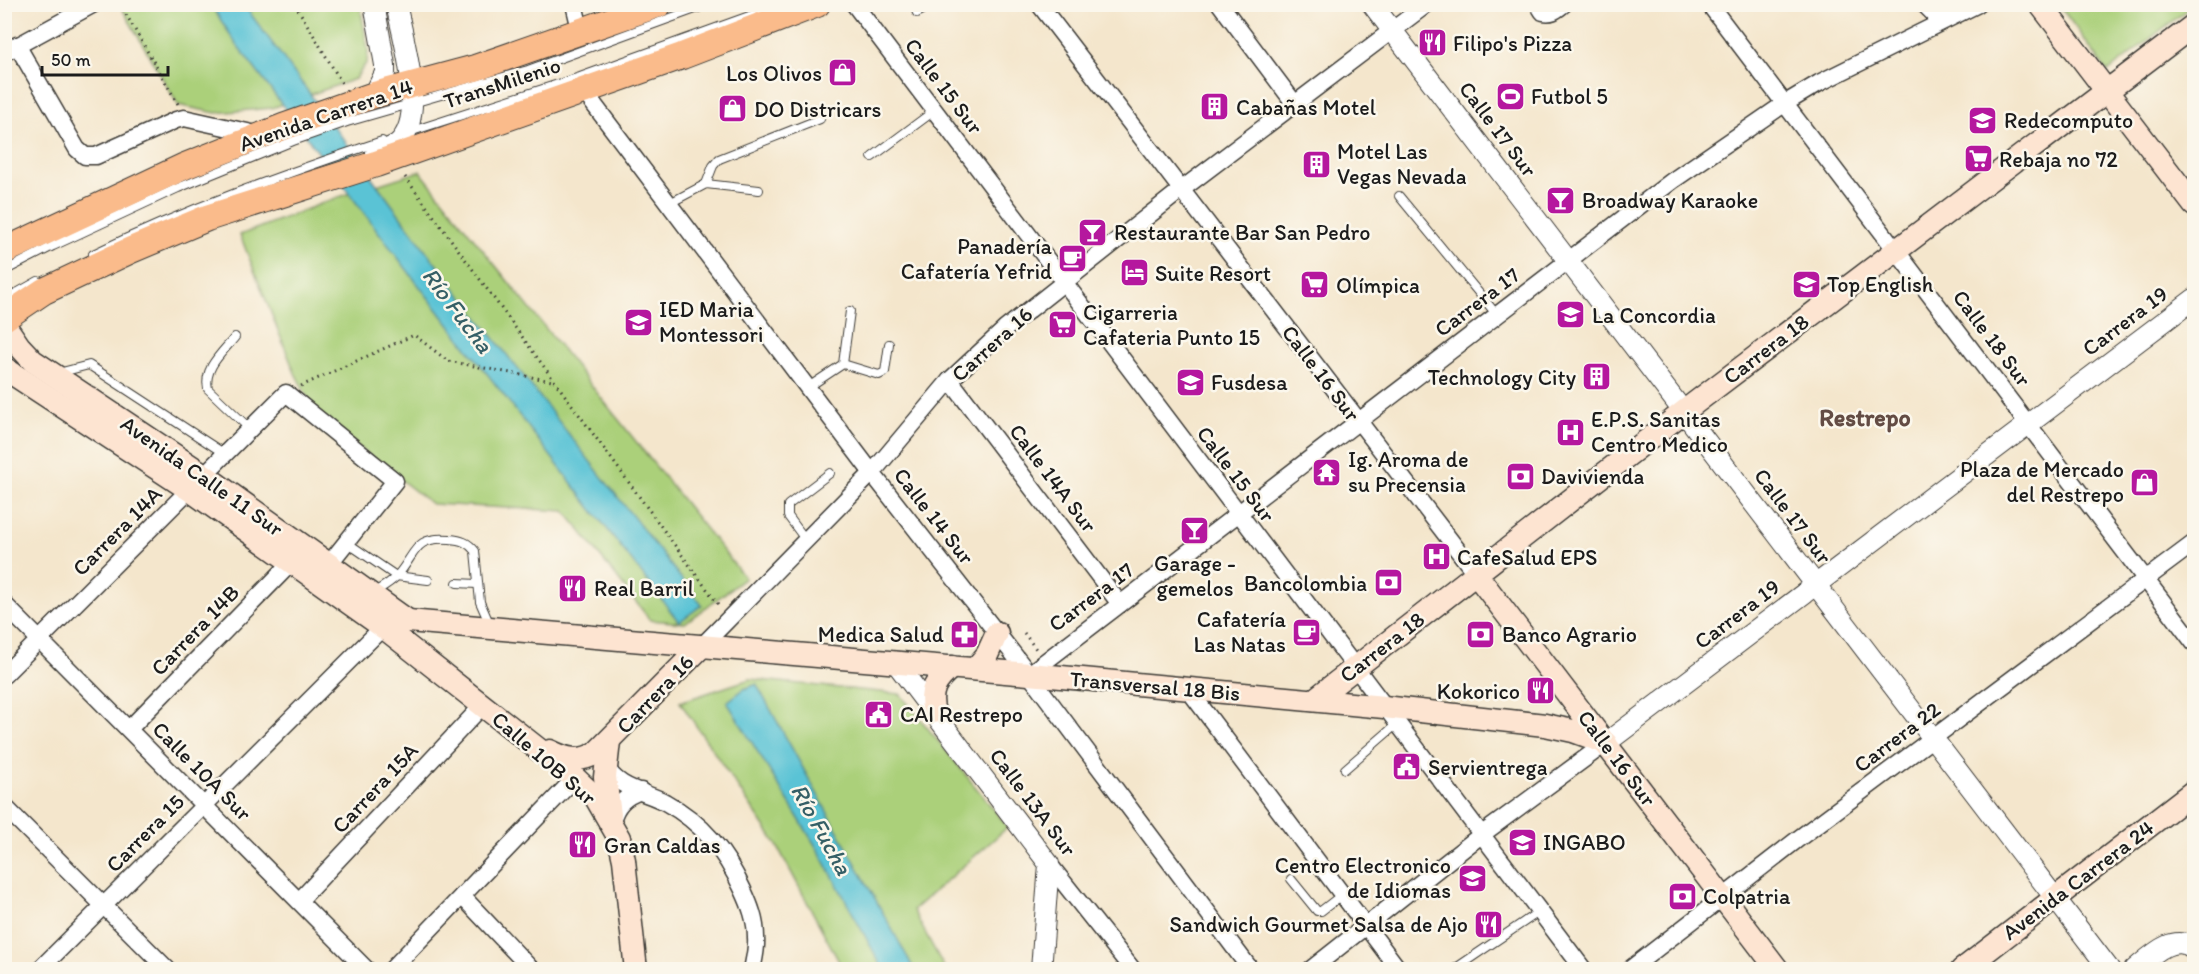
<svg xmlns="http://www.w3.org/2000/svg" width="2199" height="974" font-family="Itim,sans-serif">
  <rect width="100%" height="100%" fill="#fbf7ec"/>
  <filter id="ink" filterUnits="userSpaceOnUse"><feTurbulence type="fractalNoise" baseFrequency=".0167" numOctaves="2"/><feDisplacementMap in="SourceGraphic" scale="12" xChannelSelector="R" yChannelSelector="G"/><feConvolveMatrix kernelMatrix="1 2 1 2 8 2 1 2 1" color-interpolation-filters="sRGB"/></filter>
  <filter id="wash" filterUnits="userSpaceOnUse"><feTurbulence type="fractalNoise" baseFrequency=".008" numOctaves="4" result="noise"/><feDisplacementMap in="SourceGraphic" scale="24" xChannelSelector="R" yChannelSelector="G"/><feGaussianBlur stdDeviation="1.35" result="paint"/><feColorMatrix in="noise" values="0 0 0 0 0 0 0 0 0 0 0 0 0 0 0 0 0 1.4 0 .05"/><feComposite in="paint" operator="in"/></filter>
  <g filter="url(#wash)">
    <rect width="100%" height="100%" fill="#f4e6cc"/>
    <g fill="#abd07a" stroke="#64764b" stroke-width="1.5">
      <path d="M2194 4 2108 72 2059 5V4Z"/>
      <path d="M120 5H360L368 50 367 62 355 79 272 108 216 113 178 105Z"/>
      <path d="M420 171 745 578 685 623 650 620 565 511 432 504 316 414 295 373 240 235 336 198Z"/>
      <path d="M750 679 900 694 1008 827 913 910 945 969H843L775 842 680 702Z"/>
    </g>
    <g fill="#5ac3d5" stroke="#3b7078" stroke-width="1.5">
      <path d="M211 5H244L433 260 702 605 679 622 417 283 237 45Z"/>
      <path d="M757 684V685L914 969H883L820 853 727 702 744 689Z"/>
    </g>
  </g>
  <g filter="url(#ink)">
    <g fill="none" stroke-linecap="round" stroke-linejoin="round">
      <defs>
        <g id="service">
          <path d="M913 4 917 13 934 4"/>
          <path d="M409 132 580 77 766 10"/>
          <path d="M872 157 934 111"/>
          <path d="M706 184 713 166 719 159 820 119"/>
          <path d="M1399 196 1497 315"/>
          <path d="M668 204 706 184 759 190"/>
          <path d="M93 254C186 209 284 174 382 141"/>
          <path d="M4 271 53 246 178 188 293 141 347 122 528 70 709 4"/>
          <path d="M4 300 38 281"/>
          <path d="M235 337C223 352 203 368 208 389L250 429"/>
          <path d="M843 364 879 375 885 372 889 344"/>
          <path d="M58 373 89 365 225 454"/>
          <path d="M807 388 843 364 850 311"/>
          <path d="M805 539 788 516V505L830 473"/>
          <path d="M346 542 396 576 428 580"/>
          <path d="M457 583 477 584"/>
          <path d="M373 593C381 588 390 583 397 576 417 553 413 536 450 539 461 540 468 542 475 551L480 602 490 625"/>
          <path d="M1345 769 1397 724"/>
          <path d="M1291 879 1317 911H1321L1343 894"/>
          <path d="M1453 970 1540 911"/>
        </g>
        <g id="minor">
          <path d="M574 4 581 33"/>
          <path d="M854 4 1584 970"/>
          <path d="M1039 4 1476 574"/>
          <path d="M1220 4 1295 104"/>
          <path d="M1538 4 1543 12C1553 14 1556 10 1564 4"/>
          <path d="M1709 4 2194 643"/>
          <path d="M1924 4 1941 21"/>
          <path d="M17 45 77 149 85 156H96L176 120 184 118 261 135"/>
          <path d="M4 53 94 4"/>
          <path d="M583 90 872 473 1029 674 1251 970"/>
          <path d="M950 380 1120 604"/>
          <path d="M4 604 367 970"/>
          <path d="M702 646 872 473 950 380 1005 329 1181 190 1427 4"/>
          <path d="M1029 674 1672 181 1784 104 1819 83 1978 4"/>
          <path d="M4 675 286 393 395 481 329 564"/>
          <path d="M1188 689 1399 970"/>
          <path d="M129 729 292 562"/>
          <path d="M605 764C616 789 644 791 665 802 703 823 725 851 743 890 750 905 756 920 756 938 757 949 754 959 752 970"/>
          <path d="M4 806 168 970"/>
          <path d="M612 821C616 805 625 796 641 791"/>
          <path d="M1049 864 1133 970"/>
          <path d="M462 896 532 970"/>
          <path d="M299 901 483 705"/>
          <path d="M39 970 383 627"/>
          <path d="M391 970 575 778"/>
          <path d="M1310 970 1481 835 1606 743"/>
          <path d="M1629 970 1798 839 2194 543"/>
        </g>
        <g id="tertiary">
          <path d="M1372 4 2110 970"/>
          <path d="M374 95 385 73V65L374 4"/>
          <path d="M376 153C383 150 391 148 397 144 428 119 403 38 396 4"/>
          <path d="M896 663 1049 864 1041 970"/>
          <path d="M1606 743 2194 299"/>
          <path d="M2134 970C2151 956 2173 932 2194 949"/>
        </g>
        <g id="secondary">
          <path d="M2040 4 2194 205"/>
          <path d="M4 324 19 346 33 361 204 475 408 621"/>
          <path d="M4 368 190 490 383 627 575 778 596 798 619 838 624 860 636 970"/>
          <path d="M1476 574 1778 970"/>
          <path d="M383 627 398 621H408L1029 674 1384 707 1545 725 1573 731 1606 743"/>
          <path d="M975 669 987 655 997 633"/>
          <path d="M1314 700 1695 403 2194 25"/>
          <path d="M934 712C928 691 936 680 952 667"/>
          <path d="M609 741 605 777 610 815"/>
          <path d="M550 751C566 759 579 763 596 753L702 646"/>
          <path d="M1962 970 2194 791"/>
        </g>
        <g id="primary">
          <path d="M4 251 185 166 283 127 374 95 475 68 659 4"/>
          <path d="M4 318 44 291 131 250 207 218 376 164 682 56 817 4"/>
        </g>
      </defs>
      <use href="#service" stroke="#3c3a36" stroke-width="10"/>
      <use href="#minor" stroke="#3c3a36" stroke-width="19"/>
      <use href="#tertiary" stroke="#3c3a36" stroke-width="22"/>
      <use href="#secondary" stroke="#3c3a36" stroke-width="25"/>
      <use href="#primary" stroke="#3c3a36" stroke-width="28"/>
      <g stroke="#3c3a36" stroke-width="3" stroke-dasharray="1.5 4.5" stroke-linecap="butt">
        <path d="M120 4 178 104"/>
        <path d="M295 4 343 85"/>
        <path d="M405 177 720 607"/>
        <path d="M301 386 414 335 448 361 552 381"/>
        <path d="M1024 633 1036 649"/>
      </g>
      <use href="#service" stroke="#fff" stroke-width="8"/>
      <use href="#minor" stroke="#fff" stroke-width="16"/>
      <use href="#tertiary" stroke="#fff" stroke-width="20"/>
      <use href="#secondary" stroke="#fde4d1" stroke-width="22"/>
      <use href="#primary" stroke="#fabb8b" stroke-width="26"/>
    </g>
  </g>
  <defs>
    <symbol id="restaurant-square" viewBox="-11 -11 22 22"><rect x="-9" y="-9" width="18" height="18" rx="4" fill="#b5179e" stroke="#fbf7ec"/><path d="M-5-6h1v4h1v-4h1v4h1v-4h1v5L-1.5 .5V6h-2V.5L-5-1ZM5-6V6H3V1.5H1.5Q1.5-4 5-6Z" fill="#fff"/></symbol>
    <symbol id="shop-square" viewBox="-11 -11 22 22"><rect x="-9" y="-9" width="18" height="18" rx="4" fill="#b5179e" stroke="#fbf7ec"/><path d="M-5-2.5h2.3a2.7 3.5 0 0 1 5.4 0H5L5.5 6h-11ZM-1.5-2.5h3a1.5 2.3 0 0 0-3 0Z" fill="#fff"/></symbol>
    <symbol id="stadium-square" viewBox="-11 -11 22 22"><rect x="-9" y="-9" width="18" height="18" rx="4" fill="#b5179e" stroke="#fbf7ec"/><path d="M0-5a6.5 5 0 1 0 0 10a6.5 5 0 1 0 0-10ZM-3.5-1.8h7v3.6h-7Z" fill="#fff"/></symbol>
    <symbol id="building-square" viewBox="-11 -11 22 22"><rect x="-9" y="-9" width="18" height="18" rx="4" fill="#b5179e" stroke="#fbf7ec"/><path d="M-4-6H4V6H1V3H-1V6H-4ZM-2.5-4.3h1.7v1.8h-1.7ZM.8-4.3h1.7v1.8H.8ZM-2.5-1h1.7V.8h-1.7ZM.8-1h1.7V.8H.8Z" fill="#fff"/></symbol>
    <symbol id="university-square" viewBox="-11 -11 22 22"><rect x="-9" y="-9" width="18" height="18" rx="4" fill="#b5179e" stroke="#fbf7ec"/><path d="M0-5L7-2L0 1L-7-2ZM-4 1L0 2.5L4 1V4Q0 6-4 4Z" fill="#fff"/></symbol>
    <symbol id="supermarket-square" viewBox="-11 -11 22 22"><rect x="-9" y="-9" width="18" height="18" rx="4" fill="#b5179e" stroke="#fbf7ec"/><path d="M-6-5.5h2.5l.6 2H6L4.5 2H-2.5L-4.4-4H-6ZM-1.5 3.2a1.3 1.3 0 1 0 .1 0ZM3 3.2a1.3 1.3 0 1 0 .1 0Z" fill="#fff"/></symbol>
    <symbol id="bar-square" viewBox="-11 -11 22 22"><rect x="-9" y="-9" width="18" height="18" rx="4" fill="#b5179e" stroke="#fbf7ec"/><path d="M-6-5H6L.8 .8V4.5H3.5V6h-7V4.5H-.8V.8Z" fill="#fff"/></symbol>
    <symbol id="cafe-square" viewBox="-11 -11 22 22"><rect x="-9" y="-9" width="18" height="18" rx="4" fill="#b5179e" stroke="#fbf7ec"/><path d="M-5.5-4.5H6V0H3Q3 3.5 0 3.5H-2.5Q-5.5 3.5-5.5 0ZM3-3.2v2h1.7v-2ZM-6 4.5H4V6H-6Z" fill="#fff"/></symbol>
    <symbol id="hotel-square" viewBox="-11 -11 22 22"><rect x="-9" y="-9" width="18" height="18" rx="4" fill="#b5179e" stroke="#fbf7ec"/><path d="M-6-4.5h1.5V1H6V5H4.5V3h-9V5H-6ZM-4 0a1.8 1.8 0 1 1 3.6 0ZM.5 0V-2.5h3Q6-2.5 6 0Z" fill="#fff"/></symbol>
    <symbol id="school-square" viewBox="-11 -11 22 22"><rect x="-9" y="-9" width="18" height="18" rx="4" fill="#b5179e" stroke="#fbf7ec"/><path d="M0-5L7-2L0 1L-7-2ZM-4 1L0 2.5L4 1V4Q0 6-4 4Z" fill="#fff"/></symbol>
    <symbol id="hospital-square" viewBox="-11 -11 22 22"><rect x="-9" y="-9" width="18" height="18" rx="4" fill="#b5179e" stroke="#fbf7ec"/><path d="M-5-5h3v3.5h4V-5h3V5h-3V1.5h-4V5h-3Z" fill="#fff"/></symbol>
    <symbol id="temple-square" viewBox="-11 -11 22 22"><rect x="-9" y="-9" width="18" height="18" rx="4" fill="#b5179e" stroke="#fbf7ec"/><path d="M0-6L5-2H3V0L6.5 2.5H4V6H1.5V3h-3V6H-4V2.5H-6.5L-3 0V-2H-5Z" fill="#fff"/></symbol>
    <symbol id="bank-square" viewBox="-11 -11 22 22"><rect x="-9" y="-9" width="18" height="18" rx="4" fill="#b5179e" stroke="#fbf7ec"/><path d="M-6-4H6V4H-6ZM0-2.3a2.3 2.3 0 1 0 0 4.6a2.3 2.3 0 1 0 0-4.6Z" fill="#fff"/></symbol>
    <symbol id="pharmacy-square" viewBox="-11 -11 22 22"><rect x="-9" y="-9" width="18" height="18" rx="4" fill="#b5179e" stroke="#fbf7ec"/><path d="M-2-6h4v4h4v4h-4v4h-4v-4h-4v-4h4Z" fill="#fff"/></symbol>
    <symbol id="civic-square" viewBox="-11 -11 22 22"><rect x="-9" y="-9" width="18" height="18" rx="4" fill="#b5179e" stroke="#fbf7ec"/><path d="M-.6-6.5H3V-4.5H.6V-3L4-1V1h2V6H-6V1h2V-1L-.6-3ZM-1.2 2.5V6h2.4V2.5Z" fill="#fff"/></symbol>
  </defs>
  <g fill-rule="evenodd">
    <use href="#restaurant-square" x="1416" y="26" width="33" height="33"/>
    <use href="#shop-square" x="826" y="56" width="33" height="33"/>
    <use href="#stadium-square" x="1494" y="80" width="33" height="33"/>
    <use href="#building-square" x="1198" y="90" width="33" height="33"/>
    <use href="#shop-square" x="716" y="92" width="33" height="33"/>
    <use href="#university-square" x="1966" y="104" width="33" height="33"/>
    <use href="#supermarket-square" x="1962" y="142" width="33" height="33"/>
    <use href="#building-square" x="1300" y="148" width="33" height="33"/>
    <use href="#bar-square" x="1544" y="184" width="33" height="33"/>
    <use href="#bar-square" x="1076" y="216" width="33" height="33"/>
    <use href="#cafe-square" x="1056" y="242" width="33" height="33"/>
    <use href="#hotel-square" x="1118" y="256" width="33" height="33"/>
    <use href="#university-square" x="1790" y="268" width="33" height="33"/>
    <use href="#supermarket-square" x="1298" y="268" width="33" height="33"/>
    <use href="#university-square" x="1554" y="298" width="33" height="33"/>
    <use href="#school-square" x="622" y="306" width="33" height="33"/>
    <use href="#supermarket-square" x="1046" y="308" width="33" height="33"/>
    <use href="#building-square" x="1580" y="360" width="33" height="33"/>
    <use href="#university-square" x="1174" y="366" width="33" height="33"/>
    <use href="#hospital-square" x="1554" y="416" width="33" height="33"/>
    <use href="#temple-square" x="1310" y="456" width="33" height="33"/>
    <use href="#bank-square" x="1504" y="460" width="33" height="33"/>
    <use href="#shop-square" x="2128" y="466" width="33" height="33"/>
    <use href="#bar-square" x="1178" y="514" width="33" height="33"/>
    <use href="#hospital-square" x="1420" y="540" width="33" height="33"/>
    <use href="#bank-square" x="1372" y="566" width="33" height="33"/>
    <use href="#restaurant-square" x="556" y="572" width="33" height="33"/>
    <use href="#cafe-square" x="1290" y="616" width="33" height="33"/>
    <use href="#pharmacy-square" x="948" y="618" width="33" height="33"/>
    <use href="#bank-square" x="1464" y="618" width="33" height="33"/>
    <use href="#restaurant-square" x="1524" y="674" width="33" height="33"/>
    <use href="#civic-square" x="862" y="698" width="33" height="33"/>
    <use href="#civic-square" x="1390" y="750" width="33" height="33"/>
    <use href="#university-square" x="1506" y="826" width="33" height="33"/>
    <use href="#restaurant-square" x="566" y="828" width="33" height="33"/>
    <use href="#university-square" x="1456" y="862" width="33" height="33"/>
    <use href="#bank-square" x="1666" y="880" width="33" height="33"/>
    <use href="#restaurant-square" x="1472" y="908" width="33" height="33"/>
  </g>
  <g text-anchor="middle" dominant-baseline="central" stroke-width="5" stroke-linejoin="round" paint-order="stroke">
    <g font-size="22" fill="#1c1c1c" stroke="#fbf7ec" text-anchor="start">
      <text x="1453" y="43">Filipo's Pizza</text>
      <text x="822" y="73" text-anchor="end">Los Olivos</text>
      <text x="1531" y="96">Futbol 5</text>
      <text x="1236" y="107">Cabañas Motel</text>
      <text x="754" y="109">DO Districars</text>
      <text x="2004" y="120">Redecomputo</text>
      <text x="1337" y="151">Motel Las<tspan x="1337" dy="25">Vegas Nevada</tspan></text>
      <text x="1999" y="159">Rebaja no 72</text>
      <text x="1582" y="200">Broadway Karaoke</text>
      <text x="1114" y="232">Restaurante Bar San Pedro</text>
      <text x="1052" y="246" text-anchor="end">Panadería<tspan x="1052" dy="25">Cafatería Yefrid</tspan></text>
      <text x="1155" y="273">Suite Resort</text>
      <text x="1827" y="284">Top English</text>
      <text x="1336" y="285">Olímpica</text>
      <text x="659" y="309">IED Maria<tspan x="659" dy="25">Montessori</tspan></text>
      <text x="1083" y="312">Cigarreria<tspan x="1083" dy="25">Cafateria Punto 15</tspan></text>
      <text x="1592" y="315">La Concordia</text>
      <text x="1576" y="377" text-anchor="end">Technology City</text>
      <text x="1211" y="382">Fusdesa</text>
      <text x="1591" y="419">E.P.S. Sanitas<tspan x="1591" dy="25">Centro Medico</tspan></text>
      <text x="1348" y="459">Ig. Aroma de<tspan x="1348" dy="25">su Precensia</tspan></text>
      <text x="2124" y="469" text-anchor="end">Plaza de Mercado<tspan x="2124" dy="25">del Restrepo</tspan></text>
      <text x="1541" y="476">Davivienda</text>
      <text x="1457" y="557">CafeSalud EPS</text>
      <text x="1195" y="563" text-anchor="middle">Garage -<tspan x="1195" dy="25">gemelos</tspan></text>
      <text x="1367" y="583" text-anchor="end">Bancolombia</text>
      <text x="594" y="588">Real Barril</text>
      <text x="1286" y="619" text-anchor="end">Cafatería<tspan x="1286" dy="25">Las Natas</tspan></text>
      <text x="944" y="634" text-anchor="end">Medica Salud</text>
      <text x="1502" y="634">Banco Agrario</text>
      <text x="1520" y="691" text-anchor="end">Kokorico</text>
      <text x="900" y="714">CAI Restrepo</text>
      <text x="1428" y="767">Servientrega</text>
      <text x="1543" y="842">INGABO</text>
      <text x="604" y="845">Gran Caldas</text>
      <text x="1451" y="865" text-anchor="end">Centro Electronico<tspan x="1451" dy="25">de Idiomas</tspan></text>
      <text x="1703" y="896">Colpatria</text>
      <text x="1468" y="924" text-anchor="end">Sandwich Gourmet Salsa de Ajo</text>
    </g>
    <g font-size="22" fill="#1c1c1c" stroke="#fbf7ec">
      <text transform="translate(502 83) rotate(-18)">TransMilenio</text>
      <text transform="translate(944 86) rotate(53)">Calle 15 Sur</text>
      <text transform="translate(326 115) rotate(-19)">Avenida Carrera 14</text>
      <text transform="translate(1498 129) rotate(53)">Calle 17 Sur</text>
      <text transform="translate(1477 302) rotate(-37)">Carrera 17</text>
      <text transform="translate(2125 321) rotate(-37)">Carrera 19</text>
      <text transform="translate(1992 338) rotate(53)">Calle 18 Sur</text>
      <text transform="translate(992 344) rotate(-42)">Carrera 16</text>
      <text transform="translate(1766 349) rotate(-37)">Carrera 18</text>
      <text transform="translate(1321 373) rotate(53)">Calle 16 Sur</text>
      <text transform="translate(1236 474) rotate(53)">Calle 15 Sur</text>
      <text transform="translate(202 476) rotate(35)">Avenida Calle 11 Sur</text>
      <text transform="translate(1053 478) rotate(53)">Calle 14A Sur</text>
      <text transform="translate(934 516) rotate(52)">Calle 14 Sur</text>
      <text transform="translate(1793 516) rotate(53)">Calle 17 Sur</text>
      <text transform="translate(117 531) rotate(-45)">Carrera 14A</text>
      <text transform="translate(1091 597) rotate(-37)">Carrera 17</text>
      <text transform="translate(1737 614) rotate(-37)">Carrera 19</text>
      <text transform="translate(195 630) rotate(-46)">Carrera 14B</text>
      <text transform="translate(1382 647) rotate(-38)">Carrera 18</text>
      <text transform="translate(1155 686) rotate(5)">Transversal 18 Bis</text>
      <text transform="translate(655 694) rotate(-46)">Carrera 16</text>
      <text transform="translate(1897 737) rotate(-37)">Carrera 22</text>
      <text transform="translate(544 758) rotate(41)">Calle 10B Sur</text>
      <text transform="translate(1617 758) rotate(53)">Calle 16 Sur</text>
      <text transform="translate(202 771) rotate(45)">Calle 10A Sur</text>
      <text transform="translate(375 788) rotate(-47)">Carrera 15A</text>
      <text transform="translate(1033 802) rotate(53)">Calle 13A Sur</text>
      <text transform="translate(145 833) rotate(-45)">Carrera 15</text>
      <text transform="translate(2078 880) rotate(-37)">Avenida Carrera 24</text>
    </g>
    <g font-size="24" font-style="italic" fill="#355f66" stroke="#fbf7ec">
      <text transform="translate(458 310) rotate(53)">Río Fucha</text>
      <text transform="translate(822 829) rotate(61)">Río Fucha</text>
    </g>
    <g font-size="24" font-weight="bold" fill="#634c44" stroke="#fbf7ec">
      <text x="1865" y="417">Restrepo</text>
    </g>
  </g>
  <rect width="2199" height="974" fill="none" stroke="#fbf7ec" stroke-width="24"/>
  <path d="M42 66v9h126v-9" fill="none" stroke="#1c1c1c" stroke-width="3"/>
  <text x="51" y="66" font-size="18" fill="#1c1c1c" stroke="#fbf7ec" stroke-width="4.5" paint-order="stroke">50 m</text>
</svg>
